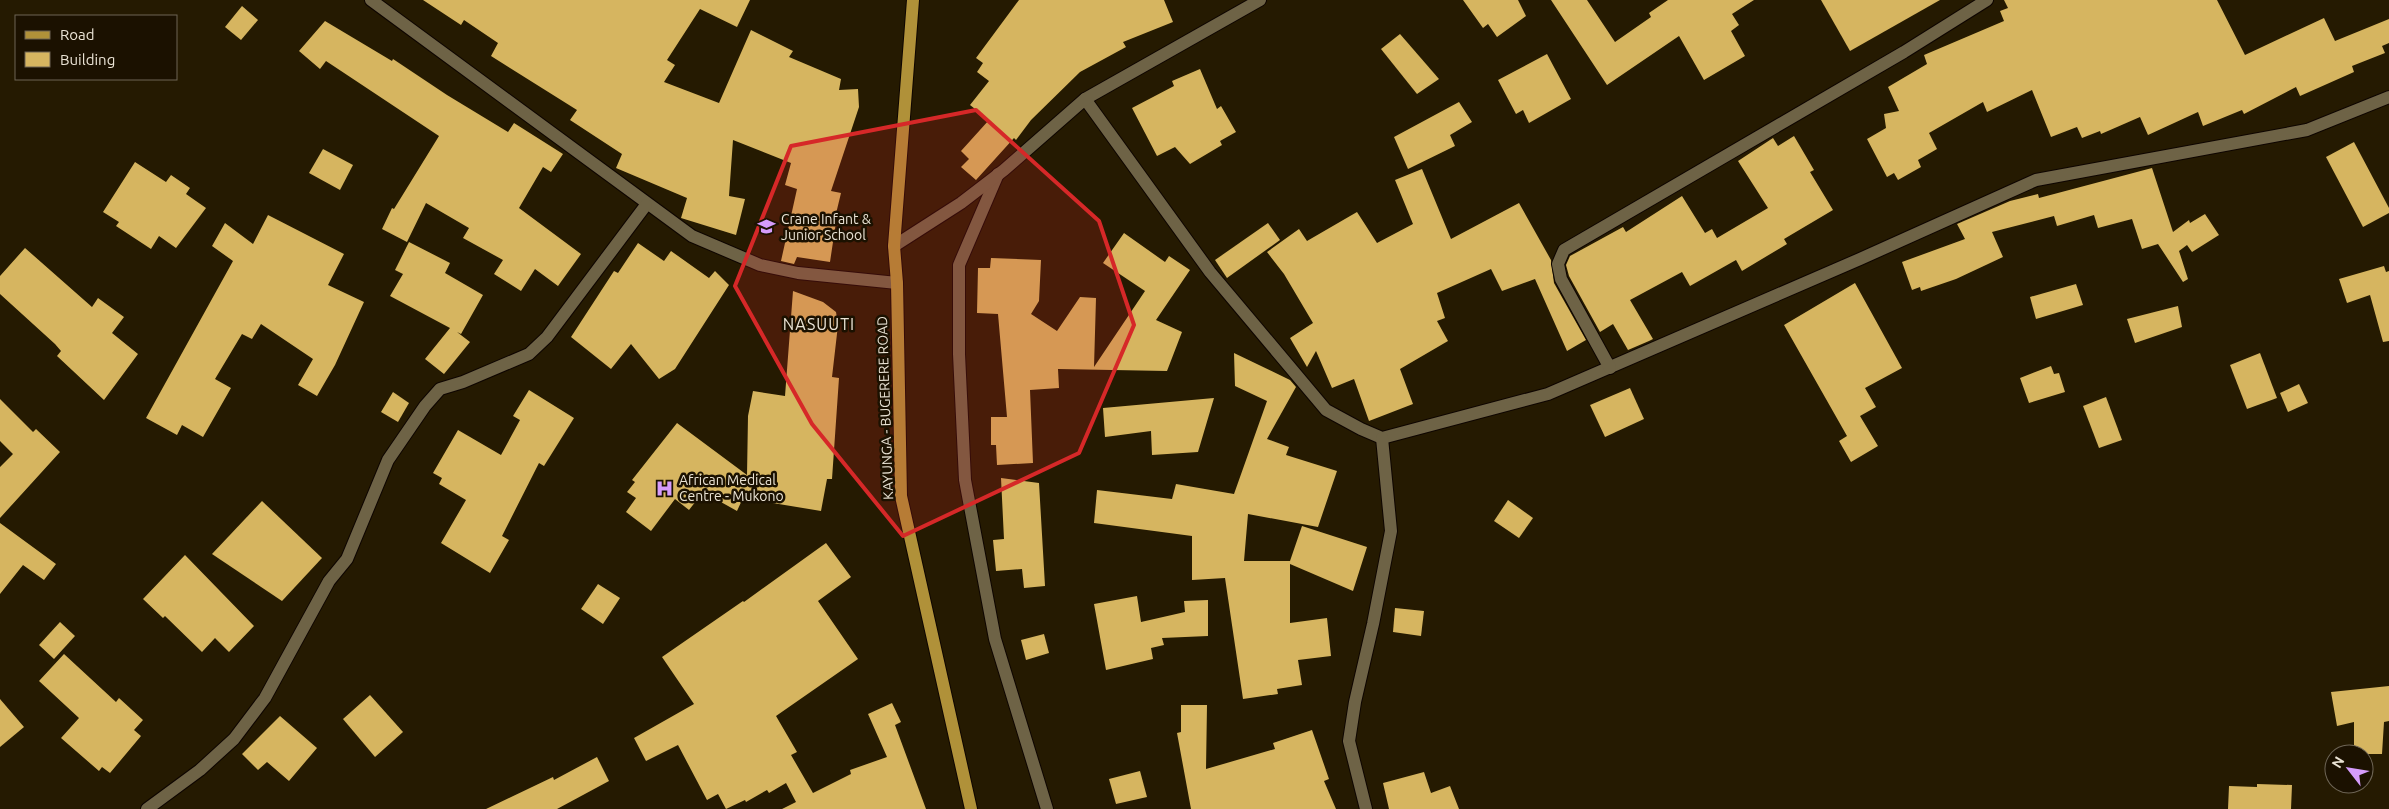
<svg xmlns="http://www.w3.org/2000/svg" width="2389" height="809" font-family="Ubuntu,sans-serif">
  <rect width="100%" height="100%" fill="#251a01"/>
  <g fill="#d6b560">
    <path d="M423 0H750L737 27 700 9 667 60 675 65 664 82 719 103 751 30 793 51 789 57 841 79 839 90 858 89 859 107 831 191 841 193 834 222H836L830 262 797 257 794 264 781 261 797 189 785 185 791 163 733 140 729 196 745 199 736 235 681 218 687 198 616 168 622 154 570 120 577 110 491 56 498 43 464 20 461 25Z"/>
    <path d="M1019 0H1164L1173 22 1123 42 1126 47 1080 72 1031 120 1016 140 1014 138 976 180 961 167 969 159 961 151 989 120 970 105 989 81 977 72 983 63 976 58Z"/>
    <path d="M1463 0H1518L1526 16 1497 37 1488 24 1483 28Z"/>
    <path d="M1551 0H1587L1615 42 1651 17 1649 13 1668 0H1754L1732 14 1739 25 1731 31 1745 56 1704 80 1679 36 1607 85Z"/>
    <path d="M1821 0H1940L1850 51Z"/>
    <path d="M2004 0H2217L2245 55 2324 18 2335 41 2389 19V43L2382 46 2385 53 2352 66 2354 72 2300 96 2296 87 2244 114 2242 110 2203 126 2198 112 2148 135 2140 117 2101 134 2100 131 2082 138 2077 127 2051 137 2032 90 1987 112 1983 102 1929 133 1937 149 1918 160 1921 167 1898 180 1894 173 1887 177 1867 139 1886 128 1884 114 1899 111 1888 87 1927 64 1924 55 2004 21 2000 11 2008 8Z"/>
    <path d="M242 6 258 20 241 40 225 27Z"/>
    <path d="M325 21 392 61 393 59 447 95 508 132 514 123 563 154 551 172 543 167 519 208 581 254 558 286 535 269 521 291 494 274 503 260 463 238 469 228 426 203 407 242 382 229 392 208 394 209 439 136 326 61 320 69 299 51Z"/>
    <path d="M1400 34 1439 79 1417 94 1381 49Z"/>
    <path d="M1547 54 1571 99 1529 123 1523 110 1516 114 1498 80Z"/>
    <path d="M1200 69 1217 109 1221 106 1236 132 1220 141 1222 145 1190 164 1175 147 1157 156 1132 108 1174 86 1172 81Z"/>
    <path d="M1459 102 1472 122 1450 135 1455 146 1408 169 1394 137Z"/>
    <path d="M1794 136 1814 170 1810 172 1833 210 1784 239 1787 244 1742 271 1736 260 1690 286 1682 272 1630 300 1653 339 1649 341 1628 350 1613 324 1600 332 1569 276 1566 265 1570 256 1623 227 1626 232 1682 196 1705 233 1712 229 1717 238 1768 208 1738 161 1773 138 1778 146Z"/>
    <path d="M2354 142 2389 208V213L2363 227 2326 157Z"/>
    <path d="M323 149 353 165 340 190 309 173Z"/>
    <path d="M135 162 166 182 171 175 190 188 186 194 206 208 176 248 159 236 151 249 116 226 119 222 103 212Z"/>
    <path d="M2152 168 2173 232 2189 220 2190 223 2205 214 2219 235 2192 252 2187 245 2179 251 2188 279 2183 282 2158 244 2142 249 2132 219 2098 228 2094 215 2057 226 2054 216 1992 232 2003 257 1956 279 1921 291 1920 287 1912 290 1902 262 1965 239 1957 224 2010 201 2038 194 2039 198Z"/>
    <path d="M1422 169 1451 239 1519 203 1551 260 1554 283 1586 340 1567 351 1535 279 1502 291 1491 269 1437 293 1445 318 1437 321 1448 341 1400 369 1413 404 1369 421 1354 379 1332 388 1316 351 1307 367 1290 338 1313 323 1284 274 1267 252 1299 229 1307 241 1357 212 1377 243 1413 224 1395 180Z"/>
    <path d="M268 215 344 254 328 285 364 302 335 365 317 396 298 385 313 359 261 324 252 339 242 334 215 379 231 388 203 437 182 425 177 435 146 418 233 261 212 246 225 223 253 244Z"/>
    <path d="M1268 223 1280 240 1227 278 1215 260Z"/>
    <path d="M1124 233 1165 262 1169 256 1190 270 1156 320 1182 332 1167 371 1058 369 1059 388 1030 390 1033 463 997 465 996 445H991V417H1007L998 314 977 313 978 268H990L991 258 1041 260 1039 301 1031 314 1057 331 1080 297 1096 298 1094 367 1145 291 1103 263Z"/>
    <path d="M409 242 450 263 445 273 483 295 461 334 457 332 470 342 444 374 425 359 450 328 390 296 403 274 395 270Z"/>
    <path d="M638 243 664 261 671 251 709 278 715 271 729 285 675 369 659 379 631 344 611 369 571 337 614 271 618 273Z"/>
    <path d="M25 248 92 307 98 298 124 317 112 333 138 354 104 400 57 356 61 351 55 344 0 294V276Z"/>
    <path d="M2384 266 2386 272 2389 271V341L2383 342 2370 295 2347 303 2339 279Z"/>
    <path d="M1855 283 1902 368 1865 388 1876 407 1860 416 1878 446 1851 462 1839 441 1847 436 1784 325Z"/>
    <path d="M2076 284 2083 305 2036 319 2030 297Z"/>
    <path d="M793 291 823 302 836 312 838 325 832 377 839 378 832 479H827L821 511 743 498 737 511 703 492 689 510 675 499 651 531 626 512 636 498 627 492 635 482 632 480 677 423 747 475 748 416 753 391 785 396Z"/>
    <path d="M2178 306 2182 327 2135 343 2127 319Z"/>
    <path d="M1234 353 1290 380 1296 387 1267 439 1289 447 1286 455 1337 471 1318 527 1248 514 1244 561H1290L1302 526 1367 547 1353 591 1290 564V623L1327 618 1331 656 1298 660 1302 685 1277 689 1278 694 1243 699 1225 578 1192 580V536L1094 523 1097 490 1172 499 1176 484 1234 494 1267 401 1235 386Z"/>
    <path d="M2260 353 2277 398 2247 409 2230 365Z"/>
    <path d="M2051 366 2054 374 2059 373 2065 392 2029 403 2020 378Z"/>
    <path d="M2299 384 2308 403 2288 412 2280 393Z"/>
    <path d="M1630 388 1644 419 1605 437 1590 405Z"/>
    <path d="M529 390 574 418 544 466 539 463 502 536 509 540 490 573 441 543 466 500 439 484 442 478 433 473 458 430 501 455 520 420 513 416Z"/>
    <path d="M393 392 409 403 398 422 381 412Z"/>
    <path d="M2106 397 2122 440 2099 448 2083 406Z"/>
    <path d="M1214 398 1198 452 1152 455 1151 431 1105 437 1103 408Z"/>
    <path d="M0 399 33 432 36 429 60 452 0 518V467L13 454 0 441Z"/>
    <path d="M1001 478 1039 483 1045 586 1024 588 1022 569 996 571 993 540 1004 539Z"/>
    <path d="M1508 500 1533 518 1519 538 1494 521Z"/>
    <path d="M262 501 322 558 282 601 212 554Z"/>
    <path d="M0 523 56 564 44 580 23 565 0 594Z"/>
    <path d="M826 543 851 577 818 601 858 659 776 716 797 752 791 755 813 793 851 774 850 770 887 757 868 714 892 703 901 722 895 725 926 809H782L796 802 786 783 769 793 767 790 746 802 745 800 726 809 718 794 707 800 678 745 646 761 634 738 694 704 662 657 743 601 744 602Z"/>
    <path d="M185 555 254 626 229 652 215 638 202 652 165 616 163 618 143 599Z"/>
    <path d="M598 584 620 598 603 624 581 609Z"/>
    <path d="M1137 596 1141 622 1185 612 1184 601 1208 600V636L1162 638 1164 645 1151 648 1153 659 1106 670 1094 604Z"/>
    <path d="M1395 608 1424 611 1421 636 1393 632Z"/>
    <path d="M60 622 75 636 54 659 39 645Z"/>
    <path d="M1044 634 1049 653 1026 660 1021 640Z"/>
    <path d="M64 654 116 702 119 698 143 720 134 730 141 736 110 773 102 767 99 771 61 738 79 718 39 681Z"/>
    <path d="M2389 686V721L2384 722 2382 754H2354V722L2337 726 2331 692Z"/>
    <path d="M370 695 403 732 375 757 343 719Z"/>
    <path d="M0 699 24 727 0 747Z"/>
    <path d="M1181 705H1207L1206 769 1275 749 1273 743 1312 730 1329 779 1324 781 1336 809H1191L1177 733 1181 732Z"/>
    <path d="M280 716 317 748 289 781 267 762 258 770 242 754Z"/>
    <path d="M597 757 609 781 557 809H486L553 777 554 780Z"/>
    <path d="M1140 771 1147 797 1116 804 1109 779Z"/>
    <path d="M1424 772 1431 793 1450 786 1459 809H1389L1383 783Z"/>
    <path d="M2257 784 2292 785 2291 809H2228L2229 786 2257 787Z"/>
  </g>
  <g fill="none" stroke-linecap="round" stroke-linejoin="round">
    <defs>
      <g id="minor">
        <path d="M371 0 692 236 760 265 798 273 897 283"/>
        <path d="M1085 99 1210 272 1326 410 1361 429 1382 438 1548 394 1860 259 2036 180 2307 130 2389 97"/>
        <path d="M998 174 959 265V354L965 480 995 639 1047 809"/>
        <path d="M894 246 961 203 1004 170 1085 99 1260 0"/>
        <path d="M1610 368 1561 279 1558 264 1564 250 1904 52 1987 0"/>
        <path d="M147 809 200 770 234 739 265 698 329 581 347 559 388 460 425 406 440 389 463 382 529 354 547 337 646 205"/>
        <path d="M1366 809 1349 741 1355 702 1373 624 1391 531 1382 438"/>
      </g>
      <path id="primary" d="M913 0 894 246 897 283 901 496 971 809"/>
    </defs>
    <use href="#minor" stroke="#0e0500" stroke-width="14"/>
    <use href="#primary" stroke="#0e0500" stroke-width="14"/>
    <use href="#minor" stroke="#6e6346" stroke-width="12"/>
    <use href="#primary" stroke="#b09139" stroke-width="12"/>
  </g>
  <path fill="#d62828" fill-opacity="0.2" stroke="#d62828" stroke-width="4" stroke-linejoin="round" d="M976 110 1099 221 1134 325 1079 453 903 536 812 424 735 286 791 146Z"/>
  <defs>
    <symbol id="school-bare" viewBox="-9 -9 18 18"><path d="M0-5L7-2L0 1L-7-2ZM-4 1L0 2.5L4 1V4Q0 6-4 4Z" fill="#d59cfb" stroke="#1b1100" stroke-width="2.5" paint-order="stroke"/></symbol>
    <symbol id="hospital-bare" viewBox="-9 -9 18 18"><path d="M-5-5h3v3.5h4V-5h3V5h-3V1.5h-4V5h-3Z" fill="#d59cfb" stroke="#1b1100" stroke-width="2.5" paint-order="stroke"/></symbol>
  </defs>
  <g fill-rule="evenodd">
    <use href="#school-bare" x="754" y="214" width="25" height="25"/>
    <use href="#hospital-bare" x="652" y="476" width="25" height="25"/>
  </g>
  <g text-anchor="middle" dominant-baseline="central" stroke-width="5" stroke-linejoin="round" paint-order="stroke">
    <g font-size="14" fill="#eae3d4" stroke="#1b1100" text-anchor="start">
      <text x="781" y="219">Crane Infant &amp;<tspan x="781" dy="16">Junior School</tspan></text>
      <text x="679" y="480">African Medical<tspan x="679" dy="16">Centre - Mukono</tspan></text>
    </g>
    <g font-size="14" fill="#eae3d4" stroke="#1b1100">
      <text transform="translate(885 408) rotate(-92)">KAYUNGA - BUGERERE ROAD</text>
    </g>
    <g font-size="16" letter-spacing="1" fill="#eae3d4" stroke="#1b1100">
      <text x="819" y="324">NASUUTI</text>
    </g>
  </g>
  <rect x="15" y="15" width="162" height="65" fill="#1b1100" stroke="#6e6555"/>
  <rect x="25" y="31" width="25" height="8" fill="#b09139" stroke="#6e6555"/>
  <text x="60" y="40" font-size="15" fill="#eae3d4">Road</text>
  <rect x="25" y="52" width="25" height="15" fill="#d6b560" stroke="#6e6555"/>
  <text x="60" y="65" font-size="15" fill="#eae3d4">Building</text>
  <g transform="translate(2349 769) rotate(301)"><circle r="24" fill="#1b1100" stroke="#6e6555"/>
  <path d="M0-4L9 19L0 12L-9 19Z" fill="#d59cfb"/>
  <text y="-8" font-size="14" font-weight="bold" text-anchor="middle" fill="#eae3d4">N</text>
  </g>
</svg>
